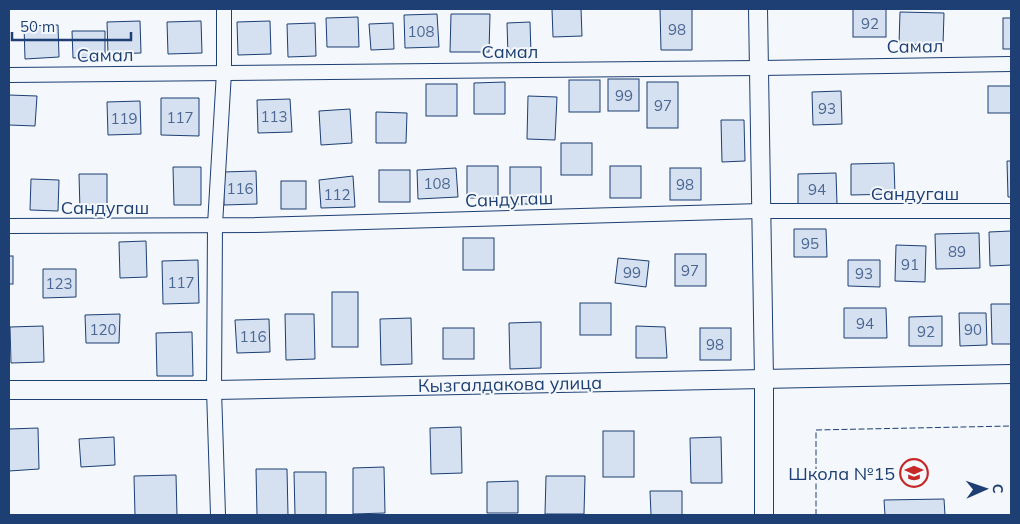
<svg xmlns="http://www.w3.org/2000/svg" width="1020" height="524" font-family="Mulish,sans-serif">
  <rect width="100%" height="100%" fill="#f4f7fb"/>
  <g fill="#d5e0f0" stroke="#1d3f73">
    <path d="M552 9H581L582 36 553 37Z"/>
    <path d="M660 9H692V50H661Z"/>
    <rect x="853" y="9" width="33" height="28"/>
    <path d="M900 12 944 13 943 45 899 44Z"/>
    <path d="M437 14 439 47 405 48 404 15Z"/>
    <path d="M451 14H490L489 52H450Z"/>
    <path d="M358 17 359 47H327L326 18Z"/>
    <rect x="1003" y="18" width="8" height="31"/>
    <path d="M140 21 141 53 108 54 107 22Z"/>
    <path d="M201 21 202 53 168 54 167 22Z"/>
    <path d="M270 21 271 54 238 55 237 22Z"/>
    <path d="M530 22 531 54 508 55 507 23Z"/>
    <path d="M315 23 316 56 288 57 287 24Z"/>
    <path d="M393 23 394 49 371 50 369 24Z"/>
    <path d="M58 25 59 57 25 59 24 26Z"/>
    <path d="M72 31H105V57L73 58Z"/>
    <rect x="608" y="79" width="31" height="32"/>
    <rect x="569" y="80" width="31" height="32"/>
    <path d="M505 82V114H474V83Z"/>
    <rect x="647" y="82" width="31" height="46"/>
    <rect x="426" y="84" width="31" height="32"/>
    <rect x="988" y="86" width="23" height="27"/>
    <path d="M841 91 842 124 813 125 812 92Z"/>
    <path d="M9 95 37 96 35 126 9 125Z"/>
    <path d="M528 96 557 97 555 140 527 139Z"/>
    <path d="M161 98H199V136L161 135Z"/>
    <path d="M290 99 292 132 258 133 257 100Z"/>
    <path d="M140 101 141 134 108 135 107 102Z"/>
    <path d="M350 109 352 143 321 145 319 111Z"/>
    <path d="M376 112 407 113 406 143H376Z"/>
    <path d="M721 120H744L745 161 722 162Z"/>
    <rect x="561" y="143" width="31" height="32"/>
    <path d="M1007 161H1011V197H1008Z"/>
    <path d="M894 163 895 194 851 195V164Z"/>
    <rect x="467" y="166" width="31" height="32"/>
    <rect x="610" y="166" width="31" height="32"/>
    <path d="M173 167H201V205H174Z"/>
    <rect x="510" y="167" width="31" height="37"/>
    <path d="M456 168 458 197 418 199 417 170Z"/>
    <rect x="670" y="168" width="31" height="32"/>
    <rect x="379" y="170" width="31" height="32"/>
    <path d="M256 171 257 204 224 205 223 172Z"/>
    <path d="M836 173 837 204 798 206V174Z"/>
    <path d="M79 174H107V211H80Z"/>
    <path d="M353 176 355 207 321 208 319 180Z"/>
    <path d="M31 179 59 180 58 211 30 210Z"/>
    <rect x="281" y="181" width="25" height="28"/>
    <path d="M794 229H826L827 257H794Z"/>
    <path d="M1011 231V265L990 266 989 232Z"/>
    <path d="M979 233 980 268 936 269 935 234Z"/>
    <rect x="463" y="238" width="31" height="32"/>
    <path d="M146 241 147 277 120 278 119 242Z"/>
    <path d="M896 245 926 246 925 282 895 281Z"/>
    <rect x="675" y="254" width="31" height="32"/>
    <rect x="9" y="256" width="4" height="28"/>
    <path d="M618 258 649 261 646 287 615 283Z"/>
    <path d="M198 260 199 303 163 304 162 261Z"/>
    <path d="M848 260H880V287L848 286Z"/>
    <path d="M43 269H76V297L43 298Z"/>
    <rect x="332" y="292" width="26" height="55"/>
    <rect x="580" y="303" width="31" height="32"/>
    <path d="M991 304H1011V344H992Z"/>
    <path d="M844 308H886L887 338H844Z"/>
    <path d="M959 313H986L987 345 960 346Z"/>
    <path d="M120 314 119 343H86L85 315Z"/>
    <path d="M285 314H314L315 359 286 360Z"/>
    <path d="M942 316V346H909V317Z"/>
    <path d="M411 318 412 364 381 365 380 319Z"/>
    <path d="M269 319 270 352 237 353 235 320Z"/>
    <path d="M541 322V368L510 369 509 323Z"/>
    <path d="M43 326 44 362 11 363 10 327Z"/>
    <path d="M636 326 665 327 667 358H636Z"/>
    <rect x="443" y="328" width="31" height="31"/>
    <rect x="700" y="328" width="31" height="32"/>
    <path d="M192 332 193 376H157L156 333Z"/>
    <path d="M461 427 462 473 431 474 430 428Z"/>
    <path d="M38 428 39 469 9 471V429Z"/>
    <rect x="603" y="431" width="31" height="46"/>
    <path d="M114 437 115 465 81 467 79 439Z"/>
    <path d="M721 437 722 483H691L690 438Z"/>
    <path d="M384 467 385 513 353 514V468Z"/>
    <path d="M256 469H287L288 515H257Z"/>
    <path d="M294 472H326V515H295Z"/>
    <path d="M176 475 177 515H135L134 476Z"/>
    <path d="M546 476H585L584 514H545Z"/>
    <path d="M518 481V513H487V482Z"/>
    <path d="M650 491H682V515H651Z"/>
    <path d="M944 499 945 515H885L884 500Z"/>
  </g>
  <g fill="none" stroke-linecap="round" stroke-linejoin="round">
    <defs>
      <g id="minor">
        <path d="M9 75 759 68 1011 64"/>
        <path d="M9 226 256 225 761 211H1011"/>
        <path d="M218 515 214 390 215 225 224 72V9"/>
      </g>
      <g id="tertiary">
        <path d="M758 9 764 379V515"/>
        <path d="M9 390H214L1011 374"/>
      </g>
    </defs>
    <use href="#minor" stroke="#1d3f73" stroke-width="16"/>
    <use href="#tertiary" stroke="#1d3f73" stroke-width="20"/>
    <use href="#minor" stroke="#f4f7fb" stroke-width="14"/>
    <use href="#tertiary" stroke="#f4f7fb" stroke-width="18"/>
    <path stroke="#1d3f73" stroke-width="1" stroke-dasharray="6 2.5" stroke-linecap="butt" d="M816 515V430L1011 426"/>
  </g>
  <defs>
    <symbol id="school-ring" viewBox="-11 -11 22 22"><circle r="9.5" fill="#f4f7fb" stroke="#c62828" stroke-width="1.5"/><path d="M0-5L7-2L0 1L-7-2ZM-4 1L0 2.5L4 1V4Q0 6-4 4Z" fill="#c62828"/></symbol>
  </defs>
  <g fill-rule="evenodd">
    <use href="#school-ring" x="898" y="457" width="32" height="32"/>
  </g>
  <g text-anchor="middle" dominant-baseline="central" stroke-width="4" stroke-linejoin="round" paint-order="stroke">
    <g font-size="15" fill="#4b6792">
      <text x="870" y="23">92</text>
      <text x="677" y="29">98</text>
      <text x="421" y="31">108</text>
      <text x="624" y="95">99</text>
      <text x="663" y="105">97</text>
      <text x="827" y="108">93</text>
      <text x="274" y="116">113</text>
      <text x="180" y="117">117</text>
      <text x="124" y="118">119</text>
      <text x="437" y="183">108</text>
      <text x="685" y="184">98</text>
      <text x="240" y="188">116</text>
      <text x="817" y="189">94</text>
      <text x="337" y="194">112</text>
      <text x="810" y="243">95</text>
      <text x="957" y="251">89</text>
      <text x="910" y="264">91</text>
      <text x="690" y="270">97</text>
      <text x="632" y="272">99</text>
      <text x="864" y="273">93</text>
      <text x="181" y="282">117</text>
      <text x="59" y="283">123</text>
      <text x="865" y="323">94</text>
      <text x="103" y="329">120</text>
      <text x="973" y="329">90</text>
      <text x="926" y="331">92</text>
      <text x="253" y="336">116</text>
      <text x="715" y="344">98</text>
    </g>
    <g font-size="18" fill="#1d3f73" stroke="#f4f7fb">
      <text transform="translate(915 46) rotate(-1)">Самал</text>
      <text x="510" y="51">Самал</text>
      <text transform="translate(105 55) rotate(-1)">Самал</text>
      <text x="915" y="193">Сандугаш</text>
      <text transform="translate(509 199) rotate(-2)">Сандугаш</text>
      <text x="105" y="207">Сандугаш</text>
      <text transform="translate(510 384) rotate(-1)">Кызгалдакова улица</text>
    </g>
    <g font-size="18" fill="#1d3f73" stroke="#f4f7fb" text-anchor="end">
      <text x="895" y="473">Школа №15</text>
    </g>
  </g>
  <rect width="1020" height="524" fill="none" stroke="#1d3f73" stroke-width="20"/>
  <g transform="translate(985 489) rotate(88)" stroke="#f4f7fb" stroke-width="4" paint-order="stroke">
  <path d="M0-4L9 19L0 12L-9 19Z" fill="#1d3f73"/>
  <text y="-8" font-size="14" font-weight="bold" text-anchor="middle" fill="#1d3f73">С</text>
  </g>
  <path d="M12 32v8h119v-8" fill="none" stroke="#1d3f73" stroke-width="2.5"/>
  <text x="20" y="32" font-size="15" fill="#1d3f73" stroke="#f4f7fb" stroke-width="4" paint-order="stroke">50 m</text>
</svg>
